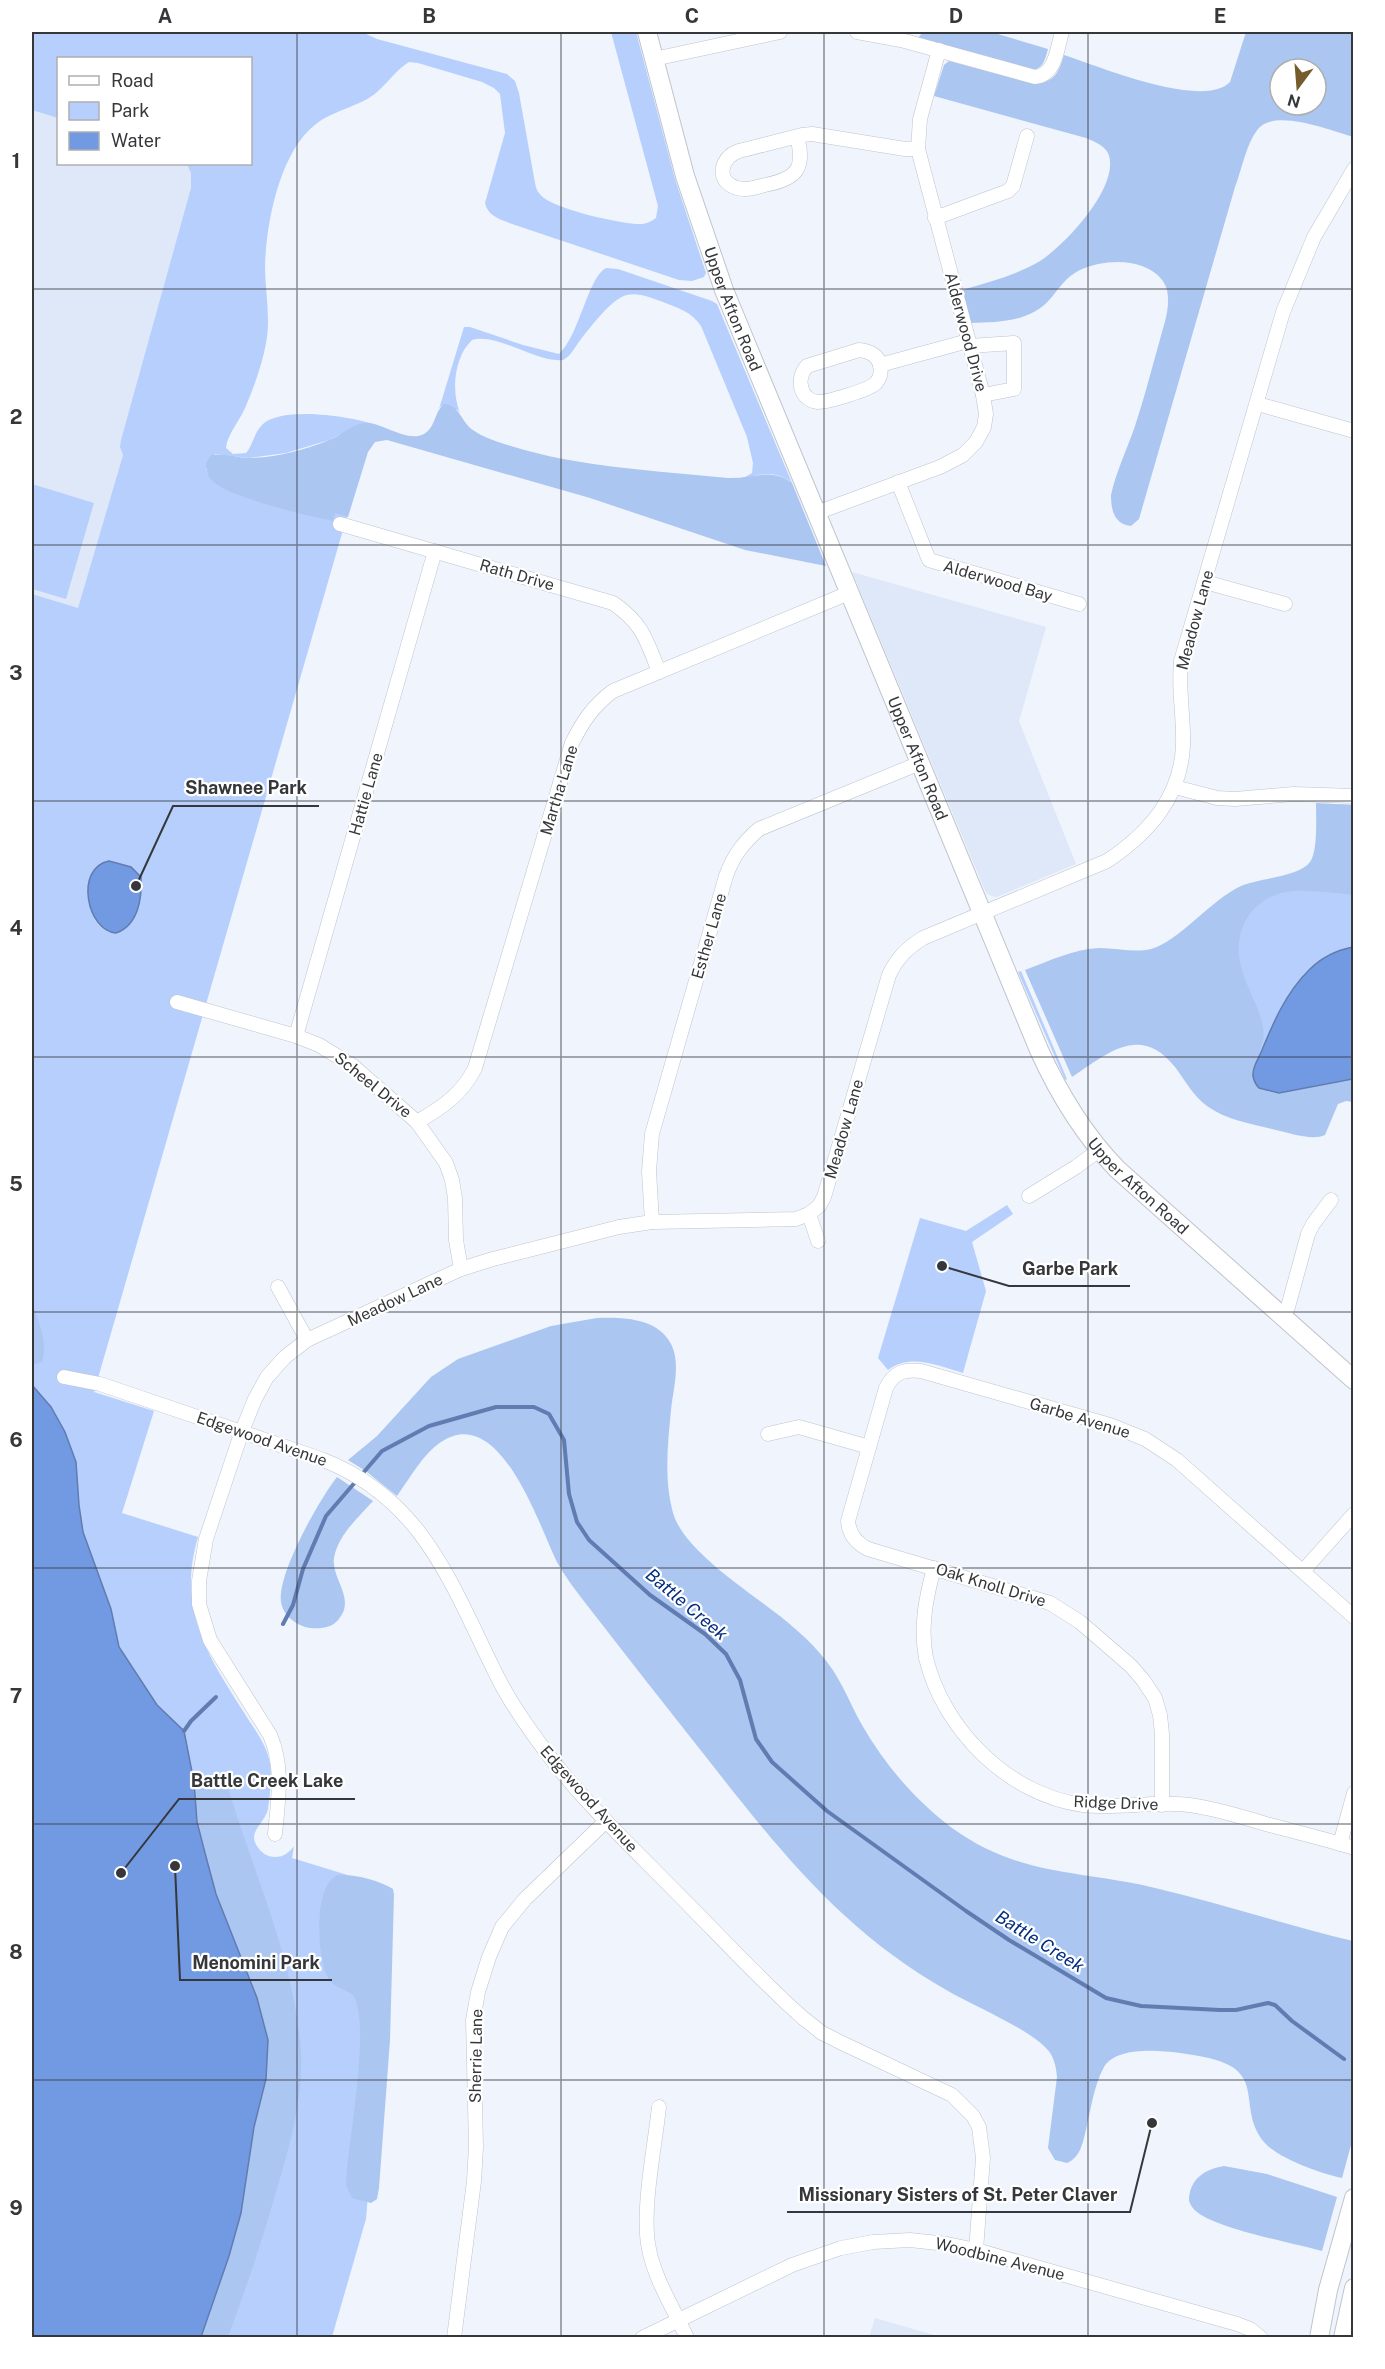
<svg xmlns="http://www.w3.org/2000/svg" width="1385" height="2369" font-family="'Public Sans',sans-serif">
  <rect width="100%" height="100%" fill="#eff4fd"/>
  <g fill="#dfe8f8">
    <path d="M32 93 58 101V164H208L77 612 32 599Z"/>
    <path d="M852 572 1046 627 1019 721 1076 864 997 897 991 896 986 893Z"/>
    <path d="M875 2318 941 2337H869Z"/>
  </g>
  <g fill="#b6cffc">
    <path d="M32 32H362L377 39 507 74 515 81 519 93 535 183C536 190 539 194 544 198 560 210 623 225 643 224 648 223 652 221 656 218L658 206 611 32H636L675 179 706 273 704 277 692 281 679 280 515 225C502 220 488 217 485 203L505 133 500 94 494 88 482 82 418 63 409 62C395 70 385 88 369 98 352 108 331 112 316 124 280 151 266 223 265 266 265 292 271 317 266 343 262 365 254 387 245 408 240 420 227 435 226 448L233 454 246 453C253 445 254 433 262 425 282 405 355 417 379 426L361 424 329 440 286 453 249 458 215 454 206 469 208 475 347 516 94 1392 154 1411 122 1513 198 1537C177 1608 206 1653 243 1711 252 1726 265 1742 269 1759 273 1774 270 1793 268 1809 265 1824 245 1832 259 1849 263 1854 269 1857 275 1857 284 1857 290 1852 294 1846L292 1858 390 1888V1927L366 2219 332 2337H32V594L78 608 123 455 120 447 121 440 191 188V173L187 164H250V58H58V118L32 110Z"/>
    <path d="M606 268 618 269 712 301 717 304 792 483C776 470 761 474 744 478L752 473 753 463 747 437 701 326C692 312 678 308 663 302 652 298 638 292 627 295 612 298 590 328 581 339 575 347 571 356 563 360 536 363 497 332 472 340 454 357 451 391 460 413L458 410 441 406 439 409 464 327H470L523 345 559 354C580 334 588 277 606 268Z"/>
    <path d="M32 484 94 503 66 599 32 589Z"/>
    <path d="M1338 804 1353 805V1095L1210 1104 1242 890 1320 873Z"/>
    <path d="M1021 971 1067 1079 1065 1080 1018 972Z"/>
    <path d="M1007 1205 1013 1214 972 1242 986 1291 963 1373C938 1366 911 1353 888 1370L878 1358 920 1218 966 1231Z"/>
  </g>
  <g fill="#acc6f2" fill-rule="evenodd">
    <path d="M923 32H991L1048 49C1045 60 1043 70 1030 70L918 38Z"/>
    <path d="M1246 32H1353V137C1332 131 1275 108 1258 129 1246 144 1242 169 1235 187L1139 519 1131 526C1114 524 1111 510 1111 495 1116 472 1127 449 1135 426 1144 399 1151 371 1159 343 1163 327 1171 308 1167 290 1164 278 1153 270 1142 266 1123 259 1098 262 1080 270 1066 277 1060 287 1051 298 1031 322 1000 322 971 323L962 290C988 282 1017 275 1040 261 1064 246 1122 185 1108 153 1104 145 1093 141 1086 138L934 96 944 65 949 61 1035 84C1055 82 1059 72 1064 55 1098 66 1203 110 1230 82ZM1280 69H1316V105H1280Z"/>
    <path d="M444 404C460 405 461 422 473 430 484 438 498 442 511 446 577 467 658 471 728 478 751 479 771 467 792 483L826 566 745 550 590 498 387 440 375 442 368 452 348 517 335 513 333 521C308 516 233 498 215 483 208 478 206 472 206 463L211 455C224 453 236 457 248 458 274 458 305 450 329 440 341 436 353 423 366 423 384 423 407 443 424 434 436 427 434 412 444 404Z"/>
    <path d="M1316 803 1353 805V895C1334 893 1313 890 1293 891 1256 894 1233 925 1240 962 1244 985 1259 1004 1263 1027 1267 1050 1247 1066 1256 1084L1279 1093 1353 1079V1102L1346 1101 1338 1104 1325 1135C1312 1141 1290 1133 1276 1130 1253 1124 1226 1120 1207 1106 1193 1096 1185 1080 1175 1067 1140 1023 1107 1054 1072 1077L1025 970C1049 961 1074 949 1100 948 1117 948 1134 953 1151 949 1178 942 1212 899 1241 886 1259 878 1299 877 1310 862 1318 852 1316 817 1316 803Z"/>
    <path d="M32 1303C38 1319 49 1345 42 1362L32 1365Z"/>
    <path d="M597 1318C623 1317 658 1318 671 1344 681 1363 673 1390 671 1410 668 1442 664 1477 672 1509 676 1528 692 1545 706 1558 744 1594 794 1619 827 1662 842 1681 850 1704 862 1725 885 1765 915 1800 952 1828 1019 1876 1076 1870 1151 1887 1219 1903 1286 1925 1353 1941V2138L1342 2178C1322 2174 1277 2158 1264 2142 1235 2106 1270 2070 1204 2057 1179 2052 1119 2042 1104 2067 1093 2087 1090 2115 1084 2138 1081 2149 1078 2158 1067 2163L1055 2160 1048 2148 1057 2077C1056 2066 1054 2056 1046 2048 1027 2028 974 2006 948 1991 843 1932 779 1850 706 1757 665 1705 624 1653 583 1600 574 1588 564 1575 557 1562 539 1526 500 1402 441 1442 423 1454 410 1478 397 1496L367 1472 348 1460 377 1436 431 1377 458 1359 551 1326Z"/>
    <path d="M337 1477 373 1501C358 1518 338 1535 334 1558 331 1579 356 1598 339 1619 332 1628 321 1629 310 1628 297 1626 283 1616 281 1602 277 1574 319 1500 337 1477Z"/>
    <path d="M206 1777 218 1779 229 1791C255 1877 295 1962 301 2053 303 2097 291 2141 279 2182 264 2235 247 2286 228 2337H201C214 2297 230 2257 240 2216 247 2188 249 2158 254 2130 257 2113 266 2094 265 2077 265 2053 261 2023 257 2000 250 1968 164 1794 206 1777Z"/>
    <path d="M338 1875C355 1874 379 1880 393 1889L394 1895 390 2040 379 2188 377 2199 371 2203 352 2198 346 2185C347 2145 372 2025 353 1995 344 1988 333 1988 327 1976 317 1956 313 1884 338 1875Z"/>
    <path d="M1224 2166 1267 2174 1337 2197 1322 2251C1293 2243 1218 2229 1197 2212 1193 2209 1191 2206 1189 2201 1189 2179 1205 2169 1224 2166Z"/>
  </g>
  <g fill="#729ae2" stroke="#607cb0" stroke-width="1.5">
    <path d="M109 861 131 867 141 877C142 897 139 925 116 933 87 931 74 868 109 861Z"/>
    <path d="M1353 947V1079L1279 1093 1259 1088C1256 1085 1254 1081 1253 1076 1252 1067 1259 1058 1262 1050 1274 1021 1286 993 1309 970 1321 958 1337 950 1353 947Z"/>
    <path d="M32 1385 51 1407 65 1432 76 1462 79 1505 83 1532 111 1609 119 1647 157 1705 184 1731 194 1782 197 1822 205 1853 216 1894 257 1998 268 2040 266 2079 254 2127 241 2213 229 2256 201 2337H32Z"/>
  </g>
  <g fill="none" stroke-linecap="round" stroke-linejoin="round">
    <g stroke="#607cb0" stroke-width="4">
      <path d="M283 1624 293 1605 303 1569 326 1516 382 1451 429 1426 496 1407H534L549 1414 564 1440 569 1494 577 1522 589 1540 650 1595 705 1634 726 1654 740 1680 756 1739 772 1762 827 1811 966 1911 1009 1940 1106 1998 1141 2006 1220 2010H1236L1268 2003 1275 2005 1292 2021 1344 2059"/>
      <path d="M184 1731 191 1721 216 1697"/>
    </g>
    <defs>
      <g id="street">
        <path d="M857 32 901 40 1035 77C1056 75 1057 48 1062 32"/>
        <path d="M654 59 780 32"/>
        <path d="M797 137C806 169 796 179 765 185 756 187 746 191 737 188 715 182 720 157 739 151L802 135 812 134 905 149H918"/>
        <path d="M935 218 1008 191 1013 186 1027 136"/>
        <path d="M969 346 1014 343V389L983 395"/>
        <path d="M859 350C869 351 878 355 880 365 882 372 880 378 876 383 869 390 828 402 818 402 799 400 796 378 807 366Z"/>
        <path d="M880 365 968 341"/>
        <path d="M1258 404 1354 431"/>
        <path d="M898 482 929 560 1079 604"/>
        <path d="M816 513 940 467 963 455 976 442 984 427 986 414 983 395 918 149 920 119 939 50"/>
        <path d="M340 524 613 603C643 624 646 639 659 672"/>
        <path d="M1205 582 1285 604"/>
        <path d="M1175 787 1217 798 1235 799 1294 794 1354 796"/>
        <path d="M177 1002 296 1036 319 1045 353 1066 417 1122 446 1163 452 1180 455 1198 456 1240 461 1269"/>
        <path d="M296 1036 435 551"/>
        <path d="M417 1122C443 1107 462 1094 475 1068L572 743C583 721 593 706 613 691L849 593"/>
        <path d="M1029 1196 1076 1167 1099 1150"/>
        <path d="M809 1214 818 1241"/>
        <path d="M652 1222 649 1171 652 1134 726 876C733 856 743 843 759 829L920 763"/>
        <path d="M278 1287 307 1340"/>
        <path d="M1283 1318 1288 1307 1308 1234 1313 1224 1331 1200"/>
        <path d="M64 1377 100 1384 321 1459C425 1499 452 1587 498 1678 513 1708 533 1735 553 1761 590 1808 635 1850 677 1893 719 1935 759 1979 803 2018L822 2033 842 2043 952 2095 973 2116 979 2127 983 2158 976 2250"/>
        <path d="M768 1434 799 1427 869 1447"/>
        <path d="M934 1568C926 1597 920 1628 926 1658 943 1729 1008 1795 1083 1805 1120 1809 1159 1800 1196 1806 1220 1810 1243 1817 1266 1824 1295 1832 1325 1839 1354 1848"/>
        <path d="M1303 1571 1354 1514"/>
        <path d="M1162 1805V1734L1160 1715 1155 1698 1143 1680 1131 1666 1080 1622 1050 1603 868 1549C856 1543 849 1534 848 1521L886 1388C894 1372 904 1369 921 1371L1110 1425 1145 1439 1177 1460 1354 1617"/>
        <path d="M275 1834C278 1801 284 1767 270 1735L210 1640 199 1604V1581L206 1539 242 1431 255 1399 267 1377 285 1357 307 1340 461 1269 493 1259 619 1227 652 1222 796 1219 809 1214 819 1206 824 1197 889 975C897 958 907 948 923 938L1107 861C1149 833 1181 797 1183 745 1184 716 1178 691 1181 661L1283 312 1314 237 1354 169"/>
        <path d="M1340 1844 1354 1793"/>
        <path d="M659 2107C655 2146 641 2212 649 2249 655 2280 674 2309 687 2338"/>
        <path d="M454 2338 474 2181 476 2147 473 2020 478 1992 489 1957 502 1927 525 1899 606 1821"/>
        <path d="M642 2338 792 2265 841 2248 873 2242 910 2240 947 2244 976 2250 1237 2324 1250 2329 1261 2338"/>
      </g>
      <g id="secondary">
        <path id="s1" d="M647 32 685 176 724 290 1039 1050C1059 1094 1083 1134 1117 1169L1354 1380"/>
        <path d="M1319 2338 1328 2290 1354 2198"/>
        <path d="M1343 2338 1354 2288"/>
      </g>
    </defs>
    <use href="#street" stroke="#bfc4cc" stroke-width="15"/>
    <use href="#secondary" stroke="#bfc4cc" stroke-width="20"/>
    <use href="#street" stroke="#fff" stroke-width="14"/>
    <use href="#secondary" stroke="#fff" stroke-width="18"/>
  </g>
  <path fill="none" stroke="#35373a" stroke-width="1.5" stroke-opacity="0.55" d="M297 32V2338M561 32V2338M824 32V2338M1088 32V2338M32 289H1354M32 545H1354M32 801H1354M32 1057H1354M32 1312H1354M32 1568H1354M32 1824H1354M32 2080H1354"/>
  <g text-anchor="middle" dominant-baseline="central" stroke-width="4.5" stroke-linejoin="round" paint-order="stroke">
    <g font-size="16" fill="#35373a" stroke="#fff">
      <text stroke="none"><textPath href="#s1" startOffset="290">Upper Afton Road</textPath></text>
      <text transform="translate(966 332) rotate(75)">Alderwood Drive</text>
      <text transform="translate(517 575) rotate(16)">Rath Drive</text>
      <text transform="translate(998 581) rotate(16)">Alderwood Bay</text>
      <text transform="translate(1195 620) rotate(-75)">Meadow Lane</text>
      <text stroke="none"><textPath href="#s1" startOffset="776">Upper Afton Road</textPath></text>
      <text transform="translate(559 790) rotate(-73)">Martha Lane</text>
      <text transform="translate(366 794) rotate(-74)">Hattie Lane</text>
      <text transform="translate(709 936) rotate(-74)">Esther Lane</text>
      <text transform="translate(373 1085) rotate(39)">Scheel Drive</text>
      <text transform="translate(844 1129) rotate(-74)">Meadow Lane</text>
      <text stroke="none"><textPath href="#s1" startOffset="1262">Upper Afton Road</textPath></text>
      <text transform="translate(395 1300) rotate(-25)">Meadow Lane</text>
      <text transform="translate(1080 1418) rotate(17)">Garbe Avenue</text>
      <text transform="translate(262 1439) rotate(19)">Edgewood Avenue</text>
      <text transform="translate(991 1585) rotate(17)">Oak Knoll Drive</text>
      <text transform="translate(589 1799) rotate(48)">Edgewood Avenue</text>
      <text transform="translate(1116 1803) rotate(2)">Ridge Drive</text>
      <text transform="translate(476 2056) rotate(-89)">Sherrie Lane</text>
      <text transform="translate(1000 2259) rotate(14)">Woodbine Avenue</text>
    </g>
    <g font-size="18" font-style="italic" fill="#032e80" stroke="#fff">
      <text transform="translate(687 1604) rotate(40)">Battle Creek</text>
      <text transform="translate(1040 1941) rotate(32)">Battle Creek</text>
    </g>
  </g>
  <path fill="none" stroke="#35373a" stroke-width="2" d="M136 886L173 806H319M942 1266L1009 1286H1130M121 1873L179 1799H355M175 1866L180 1980H332M1152 2123L1130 2212H787"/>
  <g fill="#35373a" stroke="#fff" stroke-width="2">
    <circle cx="136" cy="886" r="6"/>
    <circle cx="942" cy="1266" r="6"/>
    <circle cx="121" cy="1873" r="6"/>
    <circle cx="175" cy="1866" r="6"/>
    <circle cx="1152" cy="2123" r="6"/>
  </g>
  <g font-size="18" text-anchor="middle" font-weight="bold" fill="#35373a" stroke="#fff" stroke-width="4.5" stroke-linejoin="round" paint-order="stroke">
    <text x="246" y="794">Shawnee Park</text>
    <text x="1070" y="1275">Garbe Park</text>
    <text x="267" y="1787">Battle Creek Lake</text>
    <text x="256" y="1969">Menomini Park</text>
    <text x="958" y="2201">Missionary Sisters of St. Peter Claver</text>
  </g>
  <rect width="1385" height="2369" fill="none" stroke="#ffffff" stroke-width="66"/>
  <rect x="57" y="57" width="195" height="108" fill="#ffffff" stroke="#aeafb0" stroke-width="1.5"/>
  <rect x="69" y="76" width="30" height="9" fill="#ffffff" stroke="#aeafb0" stroke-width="1.5"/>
  <text x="111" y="87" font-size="18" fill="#35373a">Road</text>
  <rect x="69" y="102" width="30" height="18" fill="#b6cffc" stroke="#aeafb0" stroke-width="1.5"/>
  <text x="111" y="117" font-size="18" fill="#35373a">Park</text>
  <rect x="69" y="132" width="30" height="18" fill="#729ae2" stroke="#aeafb0" stroke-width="1.5"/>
  <text x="111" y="147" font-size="18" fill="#35373a">Water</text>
  <g transform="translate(1298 87) rotate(196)"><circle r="28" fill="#ffffff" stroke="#aeafb0" stroke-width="1.5"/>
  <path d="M0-4.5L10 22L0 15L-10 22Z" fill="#755c2d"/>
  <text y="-9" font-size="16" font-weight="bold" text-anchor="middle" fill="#35373a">N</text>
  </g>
  <rect x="33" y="33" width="1319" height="2303" fill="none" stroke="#35373a" stroke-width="2"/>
  <g font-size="20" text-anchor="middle" font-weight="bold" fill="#35373a">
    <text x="165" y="23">A</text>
    <text x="429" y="23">B</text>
    <text x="692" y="23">C</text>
    <text x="956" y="23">D</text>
    <text x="1220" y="23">E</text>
    <text x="16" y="168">1</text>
    <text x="16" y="424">2</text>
    <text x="16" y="680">3</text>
    <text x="16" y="935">4</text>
    <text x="16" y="1191">5</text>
    <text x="16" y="1447">6</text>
    <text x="16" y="1703">7</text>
    <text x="16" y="1959">8</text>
    <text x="16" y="2215">9</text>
  </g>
</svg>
